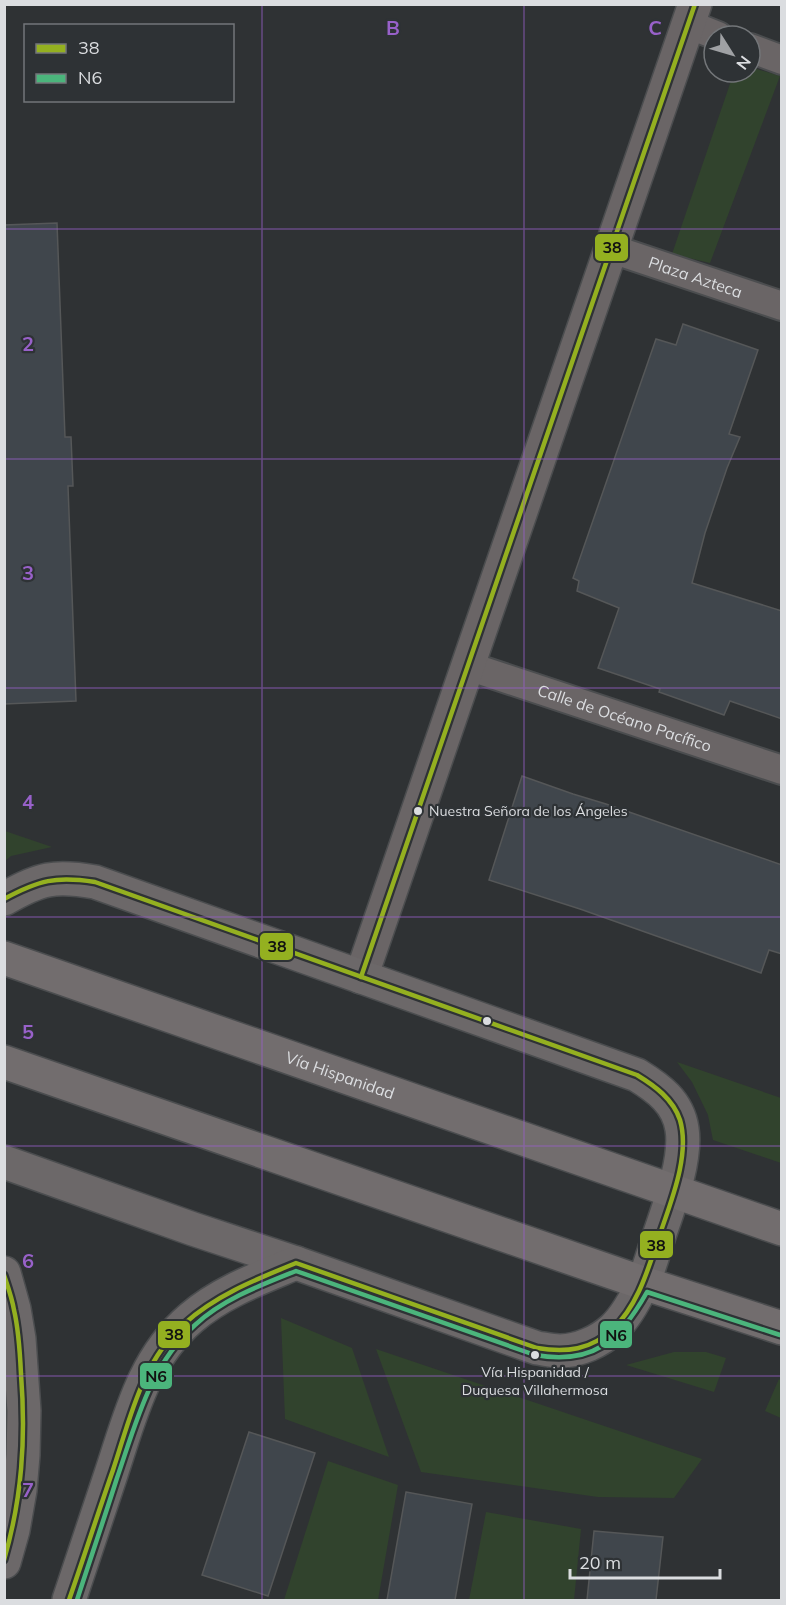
<svg xmlns="http://www.w3.org/2000/svg" width="786" height="1605" font-family="Mulish,sans-serif">
  <rect width="100%" height="100%" fill="#2f3234"/>
  <g fill="#31432d">
    <path d="M750 67 780 76 710 263 672 254 734 72H750Z"/>
    <path d="M5 831 52 847 11 856 5 861Z"/>
    <path d="M677 1062 781 1098V1163L713 1140 708 1115 692 1082Z"/>
    <path d="M281 1318 352 1348 389 1457 285 1419Z"/>
    <path d="M376 1349 702 1459 674 1498 598 1497 421 1472Z"/>
    <path d="M674 1352H706L726 1358 714 1392 626 1365Z"/>
    <path d="M779 1379 781 1381V1418L765 1411Z"/>
    <path d="M328 1461 398 1485 378 1600H284Z"/>
    <path d="M486 1512 581 1529 574 1600H469Z"/>
  </g>
  <g fill="#40464c" stroke="#555758" stroke-width="1.5">
    <path d="M57 223 65 437H71L73 486H68L76 701 4 704V225Z"/>
    <path d="M683 324 758 350 729 434 740 437 727 468 705 533 692 583 782 611V719L730 701 724 715 659 692 660 689 598 668 619 608 577 591 579 581 573 578 656 339 676 345Z"/>
    <path d="M522 776 573 794 606 804 782 865V954L769 950 761 973 580 909 489 880Z"/>
    <path d="M249 1432 315 1453 268 1596 202 1575Z"/>
    <path d="M406 1492 472 1504 455 1600H387Z"/>
    <path d="M594 1531 663 1537 656 1600H587Z"/>
  </g>
  <g fill="none" stroke-linecap="round" stroke-linejoin="round">
    <defs>
      <g id="pedestrian">
        <path d="M688 24 718 36"/>
        <path d="M750 48 782 60"/>
        <path id="s1" d="M612 249 782 306"/>
        <path id="s2" d="M468 666 782 770"/>
      </g>
      <path id="minor" d="M361 977 695 4"/>
      <g id="secondary">
        <path d="M4 899C40 878 55 875 95 882L637 1075C658 1088 678 1102 682 1129 687 1160 668 1209 658 1239 653 1254 649 1269 643 1283 636 1298 626 1317 613 1329 600 1341 579 1351 560 1351 552 1351 544 1349 537 1348L296 1263 193 1229 4 1162"/>
        <path d="M4 1273 14 1309 19 1339 24 1411 23 1455 20 1490 13 1530 4 1562"/>
        <path d="M69 1600C83 1558 97 1516 111 1474 130 1417 143 1359 191 1318 221 1292 260 1278 296 1263"/>
      </g>
      <g id="trunk">
        <path id="s3" d="M4 958 782 1229"/>
        <path d="M4 1062 643 1283 782 1328"/>
      </g>
    </defs>
    <use href="#pedestrian" stroke="#4b4d4f" stroke-width="32"/>
    <use href="#minor" stroke="#4b4d4f" stroke-width="36"/>
    <use href="#secondary" stroke="#4b4d4f" stroke-width="36"/>
    <use href="#trunk" stroke="#4b4d4f" stroke-width="36"/>
    <use href="#pedestrian" stroke="#6a6566" stroke-width="28"/>
    <use href="#minor" stroke="#6a6566" stroke-width="33"/>
    <use href="#secondary" stroke="#6c6869" stroke-width="33"/>
    <use href="#trunk" stroke="#726d6e" stroke-width="33"/>
    <defs>
      <g id="bus-1">
        <path d="M4 899C39 880 56 876 95 882L637 1075C655 1086 673 1099 680 1120 690 1154 672 1199 661 1231 649 1265 640 1303 613 1329 591 1350 566 1353 537 1348L296 1263C257 1279 216 1295 184 1324 142 1361 130 1419 113 1470 98 1513 84 1557 69 1600"/>
        <path d="M361 977 695 4"/>
        <path d="M4 1275C8 1287 12 1298 14 1310 19 1331 20 1353 21 1374 26 1439 22 1498 4 1560"/>
      </g>
      <path id="bus-2" d="M77 1600C90 1560 104 1519 117 1478 136 1423 150 1365 195 1325 223 1299 261 1285 296 1271L535 1355C593 1365 619 1342 647 1292L780 1335"/>
    </defs>
    <use href="#bus-1" stroke="#2e3235" stroke-width="9"/>
    <use href="#bus-2" stroke="#2e3235" stroke-width="9"/>
    <use href="#bus-1" stroke="#94b020" stroke-width="4.5"/>
    <use href="#bus-2" stroke="#4bb57c" stroke-width="4.5"/>
  </g>
  <path fill="none" stroke="#9861c9" stroke-width="1.5" stroke-opacity="0.55" d="M262 4V1600M524 4V1600M4 229H782M4 459H782M4 688H782M4 917H782M4 1146H782M4 1376H782"/>
  <g fill="#dbdde0" stroke="#2e3235" stroke-width="2">
    <circle cx="418" cy="811" r="5"/>
    <circle cx="487" cy="1021" r="5"/>
    <circle cx="535" cy="1355" r="5"/>
  </g>
  <g text-anchor="middle" dominant-baseline="central" stroke-width="4.5" stroke-linejoin="round" paint-order="stroke">
    <g font-size="14" fill="#dbdde0" stroke="#2e3235" text-anchor="start">
      <text x="429" y="811">Nuestra Señora de los Ángeles</text>
      <text x="535" y="1372" text-anchor="middle">Vía Hispanidad /<tspan x="535" dy="18">Duquesa Villahermosa</tspan></text>
    </g>
    <g font-size="16" fill="#dbdde0" stroke="#2e3235">
      <text stroke="none"><textPath href="#s1" startOffset="88">Plaza Azteca</textPath></text>
      <text stroke="none"><textPath href="#s2" startOffset="165">Calle de Océano Pacífico</textPath></text>
      <text stroke="none"><textPath href="#s3" startOffset="356">Vía Hispanidad</textPath></text>
    </g>
  </g>
  <g font-size="20" text-anchor="middle" font-weight="bold" fill="#9861c9" stroke="#2e3235" stroke-width="4.5" stroke-linejoin="round" paint-order="stroke">
    <text x="393" y="35">B</text>
    <text x="655" y="35">C</text>
    <text x="28" y="351">2</text>
    <text x="28" y="580">3</text>
    <text x="28" y="809">4</text>
    <text x="28" y="1039">5</text>
    <text x="28" y="1268">6</text>
    <text x="28" y="1497">7</text>
  </g>
  <g stroke="#2e3235" stroke-width="2">
    <rect x="594" y="233" width="35" height="29" rx="6" fill="#94b020"/>
    <rect x="259" y="932" width="35" height="29" rx="6" fill="#94b020"/>
    <rect x="639" y="1230" width="35" height="29" rx="6" fill="#94b020"/>
    <rect x="157" y="1320" width="34" height="29" rx="6" fill="#94b020"/>
    <rect x="599" y="1320" width="34" height="29" rx="6" fill="#4bb57c"/>
    <rect x="139" y="1362" width="34" height="28" rx="6" fill="#4bb57c"/>
  </g>
  <g font-size="16" text-anchor="middle" font-weight="bold" fill="#111">
    <text x="612" y="253">38</text>
    <text x="277" y="952">38</text>
    <text x="656" y="1251">38</text>
    <text x="174" y="1340">38</text>
    <text x="616" y="1341">N6</text>
    <text x="156" y="1382">N6</text>
  </g>
  <rect width="786" height="1605" fill="none" stroke="#dbdde0" stroke-width="12"/>
  <rect x="24" y="24" width="210" height="78" fill="#2e3235" stroke="#737679" stroke-width="1.5"/>
  <rect x="36" y="44" width="30" height="9" fill="#94b020" stroke="#737679" stroke-width="1.5"/>
  <text x="78" y="54" font-size="18" fill="#dbdde0">38</text>
  <rect x="36" y="74" width="30" height="9" fill="#4bb57c" stroke="#737679" stroke-width="1.5"/>
  <text x="78" y="84" font-size="18" fill="#dbdde0">N6</text>
  <g transform="translate(732 54) rotate(127)"><circle r="28" fill="#2e3235" stroke="#737679" stroke-width="1.5"/>
  <path d="M0-4.5L10 22L0 15L-10 22Z" fill="#9fa1a4"/>
  <text y="-9" font-size="16" font-weight="bold" text-anchor="middle" fill="#dbdde0">N</text>
  </g>
  <path d="M570 1569v9h150v-9" fill="none" stroke="#dbdde0" stroke-width="3"/>
  <text x="579" y="1569" font-size="18" fill="#dbdde0" stroke="#2e3235" stroke-width="4.5" paint-order="stroke">20 m</text>
</svg>
